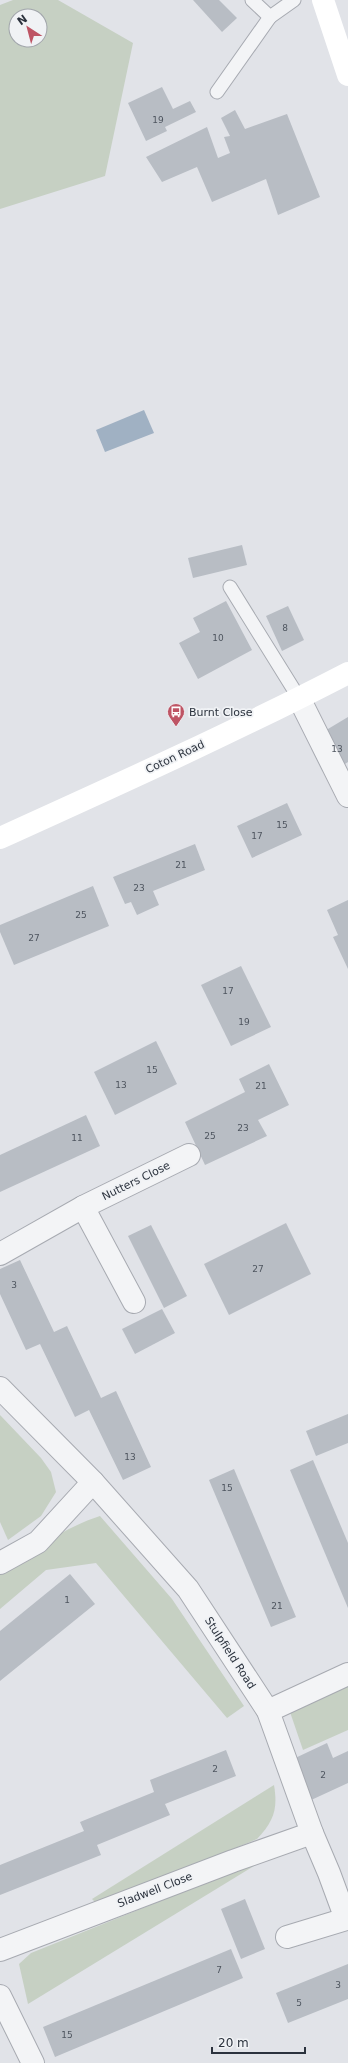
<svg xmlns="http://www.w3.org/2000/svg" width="348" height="2063" font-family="'DejaVu Sans',sans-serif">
  <rect width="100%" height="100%" fill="#e1e3e8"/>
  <g fill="#c6d0c3" fill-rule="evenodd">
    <path d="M13 0H58L133 43 105 176 0 209V5ZM16 16H40V40H16Z"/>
    <path d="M0 1415 41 1458 51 1472 56 1492 41 1516 8 1540 0 1522Z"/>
    <path d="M100 1516 172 1599 244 1706 227 1718 96 1563 46 1570 0 1609V1573C32 1551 63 1528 100 1516Z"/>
    <path d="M348 1686V1730L303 1750 290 1712Z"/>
    <path d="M274 1785C278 1809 274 1821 257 1839L98 1905 92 1899Z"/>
    <path d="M267 1858 28 2004 19 1964 31 1953Z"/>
  </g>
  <path fill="#a0b1c3" d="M144 410 154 433 105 452 96 430Z"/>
  <g fill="#b8bdc4">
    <path d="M193 0H219L237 18 222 32Z"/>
    <path d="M162 87 173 109 190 101 196 112 165 127 167 131 146 141 128 103Z"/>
    <path d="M235 110 245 129 287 114 320 197 278 215 266 179 212 202 197 167 162 182 146 157 207 127 218 158 230 153 224 137 230 136 221 118Z"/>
    <path d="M242 545 247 565 193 578 188 558Z"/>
    <path d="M226 601 252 650 198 679 179 643 200 632 193 618Z"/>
    <path d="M288 606 304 640 282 651 266 616Z"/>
    <path d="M348 717V762L337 769 318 735Z"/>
    <path d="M287 803 302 835 252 858 237 826Z"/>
    <path d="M195 844 205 870 153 891 159 905 137 915 131 902 125 904 113 877Z"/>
    <path d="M93 886 109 926 14 965 0 932V925Z"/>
    <path d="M348 900V969L333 937 338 935 327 910Z"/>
    <path d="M241 966 271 1027 231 1046 201 985Z"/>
    <path d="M156 1041 177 1084 115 1115 94 1072Z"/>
    <path d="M269 1064 289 1105 258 1120 267 1136 205 1165 185 1122 245 1092 239 1079Z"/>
    <path d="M86 1115 100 1146 0 1192V1155Z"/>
    <path d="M286 1223 311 1274 229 1315 204 1264Z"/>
    <path d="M151 1225 187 1296 164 1308 128 1236Z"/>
    <path d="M20 1260 54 1332 67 1326 101 1398 116 1391 151 1467 123 1480 89 1410 75 1417 40 1344 26 1350 0 1294V1269Z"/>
    <path d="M162 1309 175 1333 135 1354 122 1329Z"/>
    <path d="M348 1414V1443L316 1456 306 1431Z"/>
    <path d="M313 1460 348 1543V1608L290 1470Z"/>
    <path d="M234 1469 296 1617 271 1627 209 1480Z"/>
    <path d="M70 1574 95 1604 0 1681V1631Z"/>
    <path d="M327 1743 333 1758 348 1751V1783L309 1801 291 1760Z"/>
    <path d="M226 1750 236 1776 165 1804 170 1815 97 1845 101 1855 0 1895V1865L84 1831 80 1822 154 1792 150 1780Z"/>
    <path d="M245 1899 265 1949 241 1959 221 1909Z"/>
    <path d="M231 1949 243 1978 55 2057 43 2027Z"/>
    <path d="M348 1964V1999L288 2023 276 1993Z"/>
  </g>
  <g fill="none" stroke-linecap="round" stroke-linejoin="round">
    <defs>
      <g id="lane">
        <path d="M252 0 270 17 294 0"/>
        <path d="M217 92 270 17"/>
        <path d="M230 587 299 698"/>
      </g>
      <g id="street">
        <path d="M299 698 348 796"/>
        <path d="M83 1207 134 1302"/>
        <path d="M0 1254 83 1207 189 1155"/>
        <path d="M0 1388 93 1482 188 1589 268 1711 312 1833 329 1873 346 1919 287 1937"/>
        <path d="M0 1563 38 1542 93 1482"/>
        <path d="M268 1711 348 1674"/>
        <path d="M0 1950 233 1861 312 1833"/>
        <path d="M0 1996 33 2063"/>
      </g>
    </defs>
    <use href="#lane" stroke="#a7aab1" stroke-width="15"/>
    <use href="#street" stroke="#a7aab1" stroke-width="24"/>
    <use href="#lane" stroke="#f3f4f6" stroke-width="13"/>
    <use href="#street" stroke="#f3f4f6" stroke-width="22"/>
    <g stroke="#fff" stroke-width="22">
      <path d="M323 0 348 75"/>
      <path d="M0 838C117 785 234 732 348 673"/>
    </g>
  </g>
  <defs>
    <symbol id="bus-pin" viewBox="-11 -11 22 30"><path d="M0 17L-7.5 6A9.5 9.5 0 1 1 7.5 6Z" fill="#be5464" stroke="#f0f2f5"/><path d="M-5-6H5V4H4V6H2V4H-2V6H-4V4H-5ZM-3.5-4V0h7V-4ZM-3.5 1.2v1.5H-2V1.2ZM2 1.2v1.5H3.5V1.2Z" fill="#fff"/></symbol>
  </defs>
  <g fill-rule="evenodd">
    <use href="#bus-pin" x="166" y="702" width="20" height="27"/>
  </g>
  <g text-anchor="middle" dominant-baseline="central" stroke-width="3.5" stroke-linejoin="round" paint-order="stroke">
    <g font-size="9" fill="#4e555f">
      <text x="158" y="120">19</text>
      <text x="285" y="628">8</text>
      <text x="218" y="638">10</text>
      <text x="337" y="749">13</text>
      <text x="282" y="825">15</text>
      <text x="257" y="836">17</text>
      <text x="181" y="865">21</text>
      <text x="139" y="888">23</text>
      <text x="81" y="915">25</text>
      <text x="34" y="938">27</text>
      <text x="228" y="991">17</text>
      <text x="244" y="1022">19</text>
      <text x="152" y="1070">15</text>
      <text x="121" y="1085">13</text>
      <text x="261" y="1086">21</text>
      <text x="243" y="1128">23</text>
      <text x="210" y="1136">25</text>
      <text x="77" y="1138">11</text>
      <text x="258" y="1269">27</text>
      <text x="14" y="1285">3</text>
      <text x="130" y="1457">13</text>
      <text x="227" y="1488">15</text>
      <text x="67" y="1600">1</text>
      <text x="277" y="1606">21</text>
      <text x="215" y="1769">2</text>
      <text x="323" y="1775">2</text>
      <text x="219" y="1970">7</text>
      <text x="338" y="1985">3</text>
      <text x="299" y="2003">5</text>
      <text x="67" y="2035">15</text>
    </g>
    <g font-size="11" fill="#2b323d" stroke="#f0f2f5" text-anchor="start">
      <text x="189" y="712">Burnt Close</text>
    </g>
    <g font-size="11" fill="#2b323d" stroke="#f0f2f5">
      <text transform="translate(175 757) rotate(-25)">Coton Road</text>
      <text transform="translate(136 1181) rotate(-26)">Nutters Close</text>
      <text transform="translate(230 1653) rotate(57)">Stulpfield Road</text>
      <text transform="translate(155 1890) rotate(-21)">Sladwell Close</text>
    </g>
  </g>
  <g transform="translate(28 28) rotate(324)"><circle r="19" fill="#f0f2f5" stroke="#a1a5ab"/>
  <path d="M0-3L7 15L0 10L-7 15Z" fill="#be5464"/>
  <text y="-6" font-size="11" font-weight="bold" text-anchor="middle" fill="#2b323d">N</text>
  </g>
  <path d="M212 2047v6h93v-6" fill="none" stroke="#2b323d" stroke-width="2"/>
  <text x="218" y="2047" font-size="12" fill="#2b323d" stroke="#f0f2f5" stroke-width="3" paint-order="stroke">20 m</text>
</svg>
